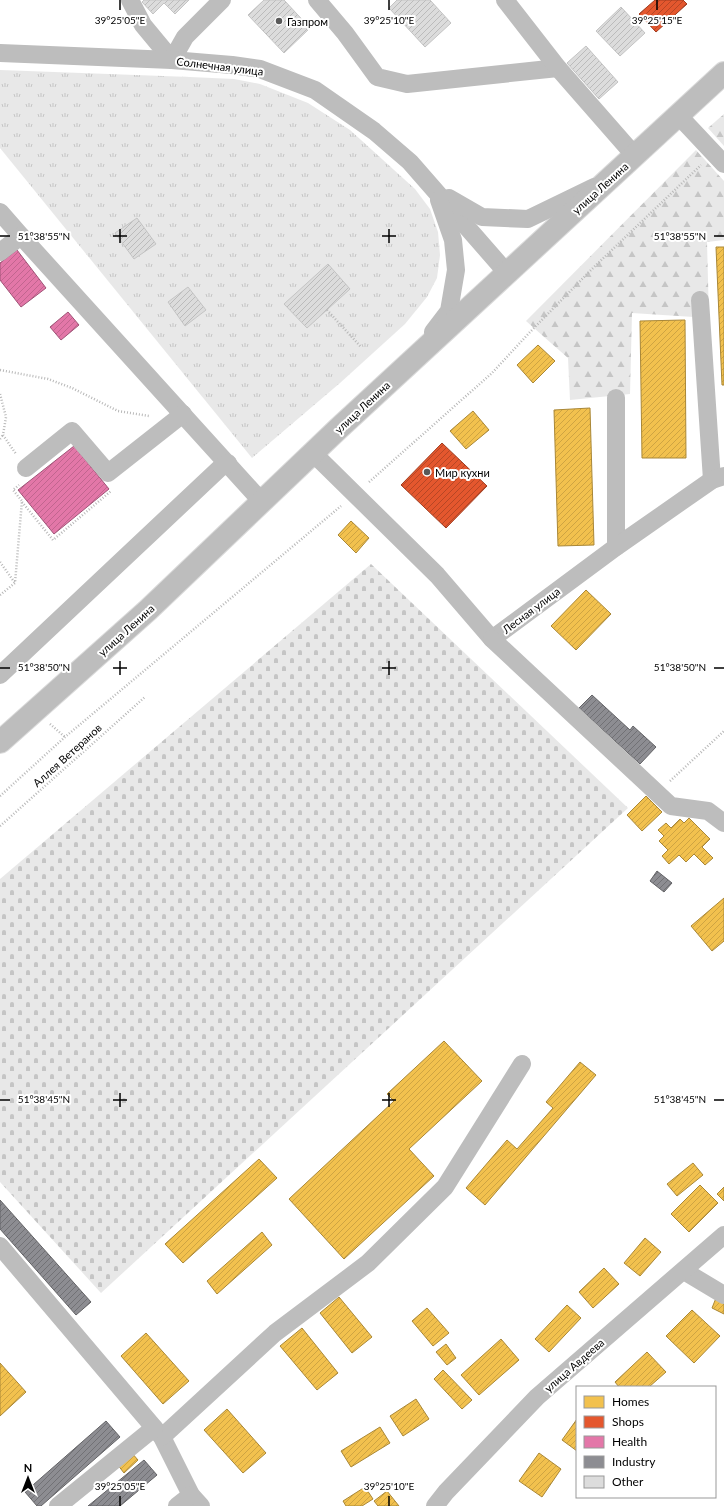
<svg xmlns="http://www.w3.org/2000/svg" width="724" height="1506" font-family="Lato,sans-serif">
  <defs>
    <pattern id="grass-tufts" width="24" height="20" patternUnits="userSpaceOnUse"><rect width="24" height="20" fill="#e8e8e8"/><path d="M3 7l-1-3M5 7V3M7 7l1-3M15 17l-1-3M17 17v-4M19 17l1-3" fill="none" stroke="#c5c5c5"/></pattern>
    <pattern id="forest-firs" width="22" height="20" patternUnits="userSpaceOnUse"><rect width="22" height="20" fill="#e8e8e8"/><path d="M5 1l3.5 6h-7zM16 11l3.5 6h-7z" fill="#c5c5c5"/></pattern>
    <pattern id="cemetery-stones" width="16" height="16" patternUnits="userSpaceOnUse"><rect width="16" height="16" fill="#e8e8e8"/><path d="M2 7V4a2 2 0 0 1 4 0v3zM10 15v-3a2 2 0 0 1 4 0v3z" fill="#c5c5c5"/></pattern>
    <pattern id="homes-hatch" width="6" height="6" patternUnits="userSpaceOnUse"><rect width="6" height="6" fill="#f2c14e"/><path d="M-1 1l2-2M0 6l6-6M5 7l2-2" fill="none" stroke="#cea442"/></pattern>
    <pattern id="shops-hatch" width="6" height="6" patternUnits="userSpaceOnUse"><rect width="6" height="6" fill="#e4572e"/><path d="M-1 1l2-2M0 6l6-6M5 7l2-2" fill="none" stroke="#b64625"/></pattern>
    <pattern id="health-hatch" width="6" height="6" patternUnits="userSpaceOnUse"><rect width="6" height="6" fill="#e377a8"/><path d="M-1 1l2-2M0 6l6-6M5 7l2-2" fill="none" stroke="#c1658f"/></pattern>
    <pattern id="industry-hatch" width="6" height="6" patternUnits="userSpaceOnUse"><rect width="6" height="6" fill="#8d8d92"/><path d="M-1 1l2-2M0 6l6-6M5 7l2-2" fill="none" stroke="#717175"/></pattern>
    <pattern id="building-hatch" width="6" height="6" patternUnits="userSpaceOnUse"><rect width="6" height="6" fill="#dcdcdc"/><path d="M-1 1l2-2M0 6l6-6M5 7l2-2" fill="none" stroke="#bbb"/></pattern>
  </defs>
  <rect width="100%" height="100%" fill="#fff"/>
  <path fill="url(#grass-tufts)" d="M0 70 190 77 234 79 260 84 308 103 350 130 415 189 430 209 438 232 440 255 437 278 427 297 405 324 340 383 252 458 0 148Z"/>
  <g fill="url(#forest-firs)">
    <path d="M724 114V146L708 128Z"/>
    <path d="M696 150 724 181V240L707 242 709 318 632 313 630 394 570 400 568 358 526 321Z"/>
  </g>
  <path fill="url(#cemetery-stones)" d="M371 564 628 808 101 1293 0 1182V879Z"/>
  <g fill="url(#homes-hatch)" stroke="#a98737">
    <path d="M716 247H724V385H722Z"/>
    <path d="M685 320 686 458H642L640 321Z"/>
    <path d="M538 345 555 361 533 383 517 365Z"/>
    <path d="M590 408 594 545 558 546 554 410Z"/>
    <path d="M473 411 489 430 466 449 450 431Z"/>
    <path d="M351 521 369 538 356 553 338 535Z"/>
    <path d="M586 590 611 614 576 650 551 626Z"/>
    <path d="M646 796 662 812 642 831 627 815Z"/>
    <path d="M689 818 710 839 702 847 713 858 705 865 694 854 686 862 679 855 669 864 662 856 668 850 659 841 664 836 658 830 666 823 671 828 680 819 684 823Z"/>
    <path d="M724 898V941L712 951 691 926Z"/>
    <path d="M444 1041 482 1081 409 1149 434 1176 344 1259 289 1199 394 1101 387 1094Z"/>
    <path d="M580 1062 596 1075 485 1205 466 1188 507 1140 517 1149 553 1108 546 1102Z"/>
    <path d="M259 1159 277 1178 183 1263 165 1244Z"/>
    <path d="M693 1163 703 1175 677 1196 667 1184Z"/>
    <path d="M700 1185 718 1203 689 1232 671 1214Z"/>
    <path d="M724 1187V1201L717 1194Z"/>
    <path d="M262 1232 272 1245 217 1294 207 1281Z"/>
    <path d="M645 1238 661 1252 640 1276 624 1263Z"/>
    <path d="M604 1268 619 1284 593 1308 579 1292Z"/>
    <path d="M339 1297 372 1337 352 1353 320 1313Z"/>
    <path d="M716 1298 724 1301V1314L712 1308Z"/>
    <path d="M567 1305 581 1318 549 1352 535 1339Z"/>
    <path d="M427 1308 449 1333 433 1346 412 1321Z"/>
    <path d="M692 1310 720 1336 694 1363 666 1336Z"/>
    <path d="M302 1328 338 1373 317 1390 280 1346Z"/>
    <path d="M146 1333 189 1381 163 1404 121 1356Z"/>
    <path d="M501 1339 519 1360 479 1395 461 1375Z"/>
    <path d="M446 1344 456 1358 447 1365 436 1352Z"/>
    <path d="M647 1352 666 1372 649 1387H619L615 1382Z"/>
    <path d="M0 1363 26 1392 0 1416Z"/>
    <path d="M443 1370 472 1400 462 1409 434 1379Z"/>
    <path d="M416 1399 429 1419 403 1436 390 1416Z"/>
    <path d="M227 1409 266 1453 243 1473 204 1430Z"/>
    <path d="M577 1419V1451L562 1440Z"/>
    <path d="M380 1427 390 1443 351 1467 341 1451Z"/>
    <path d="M131 1452 138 1460 124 1473 117 1464Z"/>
    <path d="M539 1453 561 1469 542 1497 519 1481Z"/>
    <path d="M365 1487 373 1499 362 1506H346L343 1501Z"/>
    <path d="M387 1491 399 1506H378L374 1501Z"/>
  </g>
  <g fill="url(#shops-hatch)" stroke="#a03d20">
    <path d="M655 0H683L687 4 656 32 639 14Z"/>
    <path d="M442 443 487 486 446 528 401 485Z"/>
  </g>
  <g fill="url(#health-hatch)" stroke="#9f5376">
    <path d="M17 250 46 288 21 307 0 280V263Z"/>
    <path d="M68 312 79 325 61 340 50 327Z"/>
    <path d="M74 446 109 489 54 534 18 490Z"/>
  </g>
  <g fill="url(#industry-hatch)" stroke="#636366">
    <path d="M592 695 630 730 633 726 656 747 640 764 579 708Z"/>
    <path d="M657 871 672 883 664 892 650 881Z"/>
    <path d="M0 1200 91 1302 76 1315 0 1229Z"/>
    <path d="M106 1421 120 1437 41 1506H37L25 1492Z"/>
    <path d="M144 1460 157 1475 120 1506H88Z"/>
  </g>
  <g fill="url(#building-hatch)" stroke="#c4c4c4">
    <path d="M144 0H189L175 14 164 3 153 14 142 2Z"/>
    <path d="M264 0H284L310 28 284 53 248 15Z"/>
    <path d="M397 0H430L451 23 425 47 389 8Z"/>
    <path d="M621 7 645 33 620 56 596 31Z"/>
    <path d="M586 46 618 82 599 99 567 63Z"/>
    <path d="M137 218 156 244 134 259 115 233Z"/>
    <path d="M328 264 350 289 307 328 284 304Z"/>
    <path d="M188 287 206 310 185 326 168 302Z"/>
  </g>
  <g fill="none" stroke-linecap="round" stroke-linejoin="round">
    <defs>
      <path id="major" d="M0 742 148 610 339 428 724 73"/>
    </defs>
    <use href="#major" stroke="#dbdbdb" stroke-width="24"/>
    <g stroke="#b8b8b8" stroke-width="2.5" stroke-dasharray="1 2" stroke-linecap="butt">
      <path d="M327 310 361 347"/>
      <path d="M0 370 48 379 72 388 118 411 149 416"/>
      <path d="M0 394 6 417 3 435 16 454"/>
      <path d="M0 439 3 435"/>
      <path d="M369 482 492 373 531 331 593 268 701 165"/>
      <path d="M22 502 53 540 111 491"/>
      <path d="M0 562 15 583"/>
      <path d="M0 595 15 583 22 501 13 490 19 485"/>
      <path d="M50 724 65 737"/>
      <path d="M670 781 724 731"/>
      <path d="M0 796 65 737 341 506"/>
      <path d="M0 826 145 697"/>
    </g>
    <g stroke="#bdbdbd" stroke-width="18">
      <path d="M130 0 143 25 172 60 185 37 222 0"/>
      <path d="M317 0 345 33 377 77 407 84 558 68"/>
      <path d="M505 0 558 68 635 156"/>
      <path d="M0 53 172 60 232 65 260 69 315 90 374 131 410 162 507 273"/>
      <path d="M678 115 724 164"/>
      <path d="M449 198 482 217 528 219 594 187"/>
      <path d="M0 212 21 236"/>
      <path d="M0 252 21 236 262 502"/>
      <path d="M700 300 712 480"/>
      <path d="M433 332 449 311 456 270 453 240 439 200"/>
      <path d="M616 398V547"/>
      <path d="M313 453 437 575 492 639 616 547 712 480 724 476"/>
      <path d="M26 468 72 431 108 473 183 414"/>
      <path d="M492 639 671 806 708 811 724 823"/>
      <path d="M0 675 220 468 228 463"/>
      <path d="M0 1246 162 1437 191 1495 201 1506"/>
      <path d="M684 1271 724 1295"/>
      <path d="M162 1437 275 1333 368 1263 445 1187 522 1064"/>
      <path d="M58 1506 154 1428"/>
      <path d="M177 1506 191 1495"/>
      <path d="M435 1506 446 1492 537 1397 724 1235"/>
    </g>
    <use href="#major" stroke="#bdbdbd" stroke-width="22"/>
  </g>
  <path fill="none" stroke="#000" stroke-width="1.5" d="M120 0V10M389 0V10M657 0V10M120 229V243M389 229V243M0 236H10M113 236H127M382 236H396M714 236H724M120 661V675M389 661V675M0 668H10M113 668H127M382 668H396M714 668H724M120 1093V1107M389 1093V1107M0 1100H10M113 1100H127M382 1100H396M714 1100H724M120 1496V1506M389 1496V1506"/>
  <g fill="#595959" stroke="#fff" stroke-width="1.5">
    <circle cx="279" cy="21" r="4"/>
    <circle cx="427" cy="472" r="4"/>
  </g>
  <g text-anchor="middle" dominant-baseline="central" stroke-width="4" stroke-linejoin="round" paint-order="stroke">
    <g font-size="11" fill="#000" stroke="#fff" text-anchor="start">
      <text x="287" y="21">Газпром</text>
      <text x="435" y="472">Мир кухни</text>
    </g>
    <g font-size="11" fill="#000" stroke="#fff">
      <text transform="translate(220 66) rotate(7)">Солнечная улица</text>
      <text transform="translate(600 188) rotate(-42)">улица Ленина</text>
      <text transform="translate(362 407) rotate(-43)">улица Ленина</text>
      <text transform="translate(531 610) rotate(-37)">Лесная улица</text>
      <text transform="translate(126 630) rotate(-42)">улица Ленина</text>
      <text transform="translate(67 755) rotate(-42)">Аллея Ветеранов</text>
      <text transform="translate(574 1365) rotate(-41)">улица Авдеева</text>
    </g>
  </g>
  <g font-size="10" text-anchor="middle" fill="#000" stroke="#fff" stroke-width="4" stroke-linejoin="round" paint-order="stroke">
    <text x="120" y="24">39°25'05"E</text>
    <text x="389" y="24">39°25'10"E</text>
    <text x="657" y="24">39°25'15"E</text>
    <text x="44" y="240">51°38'55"N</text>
    <text x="680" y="240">51°38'55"N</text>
    <text x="44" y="671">51°38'50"N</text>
    <text x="680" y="671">51°38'50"N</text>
    <text x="44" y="1103">51°38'45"N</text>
    <text x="680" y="1103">51°38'45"N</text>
    <text x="120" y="1490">39°25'05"E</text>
    <text x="389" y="1490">39°25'10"E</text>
  </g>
  <rect x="576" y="1386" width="140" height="112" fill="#ffffff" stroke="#999999"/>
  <rect x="584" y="1396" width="20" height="12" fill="#f2c14e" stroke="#999999"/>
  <text x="612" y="1406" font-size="12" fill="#000000">Homes</text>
  <rect x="584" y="1416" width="20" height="12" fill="#e4572e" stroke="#999999"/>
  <text x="612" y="1426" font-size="12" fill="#000000">Shops</text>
  <rect x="584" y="1436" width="20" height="12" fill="#e377a8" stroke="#999999"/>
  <text x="612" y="1446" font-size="12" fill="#000000">Health</text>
  <rect x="584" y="1456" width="20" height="12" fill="#8d8d92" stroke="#999999"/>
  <text x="612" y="1466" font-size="12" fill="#000000">Industry</text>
  <rect x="584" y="1476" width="20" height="12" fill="#dcdcdc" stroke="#999999"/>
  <text x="612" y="1486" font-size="12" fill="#000000">Other</text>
  <g transform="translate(28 1478)" stroke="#ffffff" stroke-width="3" paint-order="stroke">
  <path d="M0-3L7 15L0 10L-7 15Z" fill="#000000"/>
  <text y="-6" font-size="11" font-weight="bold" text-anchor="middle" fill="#000000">N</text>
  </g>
</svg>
